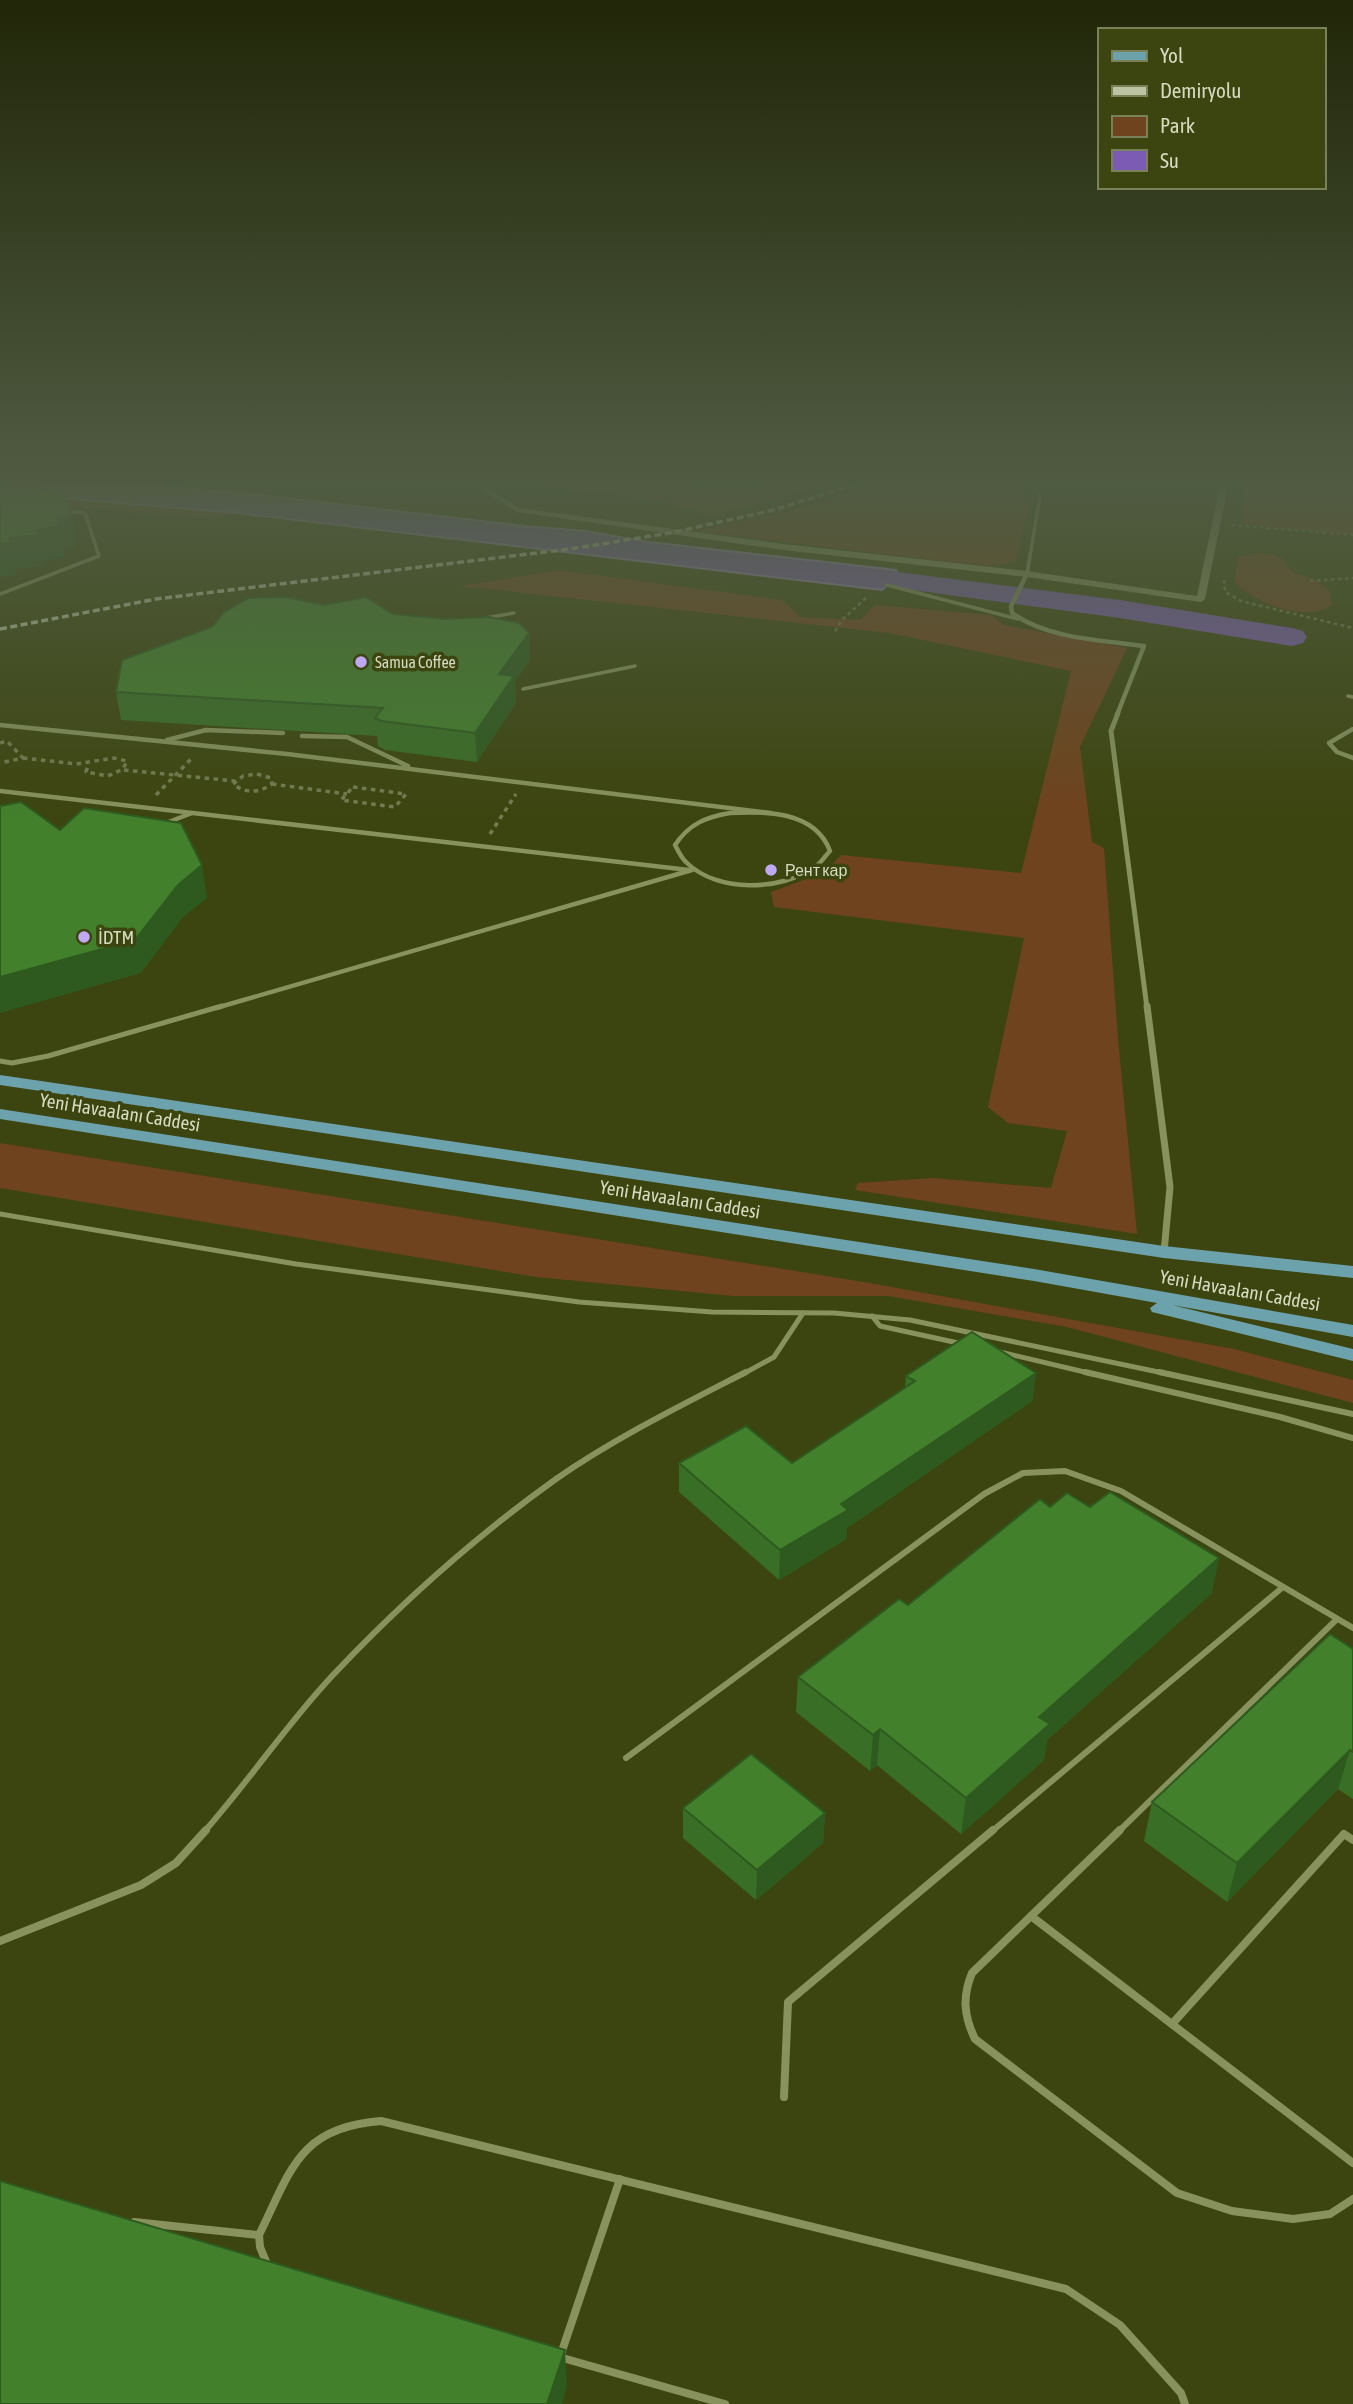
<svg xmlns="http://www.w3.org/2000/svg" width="1353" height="2404" font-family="'Asap Condensed',sans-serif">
  <rect width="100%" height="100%" fill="#3c450f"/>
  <g fill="#6f431d">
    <path d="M547 481 666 482 725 493 794 481H837L713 516 667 502 548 486Z"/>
    <path d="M884 481H1020L1028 509 1015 563 986 566 693 531 807 507Z"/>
    <path d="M1245 481H1353V535L1244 525Z"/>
    <path d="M0 493 238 513 211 519 0 501Z"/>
    <path d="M1259 553C1280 555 1282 555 1292 572L1314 579 1330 591 1332 604C1309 625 1251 602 1234 581L1238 557Z"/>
    <path d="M559 570 782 600 800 617 860 620 875 605 991 615 1004 625 1127 648 1080 747 1092 842 1104 848 1118 1039 1137 1234 855 1190 858 1183 933 1178 1051 1188 1067 1131 1008 1123 988 1107 1024 938 774 907 771 892 825 872 841 855 1021 873 1071 671 890 633 461 586Z"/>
    <path d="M0 1143 864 1282 1234 1349 1353 1380V1403L1067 1327 888 1296H733L536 1277 0 1188Z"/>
  </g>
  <path fill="#7b5bb3" stroke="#9681b7" stroke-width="2" d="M0 481H99L251 494 524 526 585 531 649 542 896 570 898 576 882 590 238 513 0 493Z"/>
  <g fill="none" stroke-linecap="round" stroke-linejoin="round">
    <path fill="#7b5bb3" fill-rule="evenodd" d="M834 564 1120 600 1292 628 1303 631 1307 637 1303 643 1292 646 1120 618 824 578 820 572 824 566Z"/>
    <g stroke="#747c50" stroke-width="2.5" stroke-dasharray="3.5 3.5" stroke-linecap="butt">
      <path d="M1232 525 1353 535"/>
      <path d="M1224 580 1225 592 1241 601 1353 628"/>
      <path d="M1310 581 1353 578"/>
      <path d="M835 631 843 619 868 596"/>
    </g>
    <g stroke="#747c50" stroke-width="3.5" stroke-dasharray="4.5 4.5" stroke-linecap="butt">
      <path d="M0 743 7 741 23 758 0 763"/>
      <path d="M23 758 76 764 114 758 127 761 123 769 108 776 86 772 88 765"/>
      <path d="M124 770 235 781"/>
      <path d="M257 774 271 778 272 784C259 793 246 794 233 784L243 776Z"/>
      <path d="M272 784 347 794"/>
      <path d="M353 787 406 794 395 807 341 800Z"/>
      <path d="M156 795 191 759"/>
      <path d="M490 834 516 794"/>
    </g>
    <g stroke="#87925d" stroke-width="3.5">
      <path d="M1027 574 1040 496 1030 481"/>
      <path d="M887 585 1018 619"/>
      <path d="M0 594 99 556 85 513 64 511"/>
      <path d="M485 618 514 613"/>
      <path d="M523 689 635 666"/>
      <path d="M1348 696 1353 697"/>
    </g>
    <g stroke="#87925d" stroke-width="4.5">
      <path d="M0 725 287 754 771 813"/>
      <path d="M1353 729 1329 743 1337 752 1353 758"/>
      <path d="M302 736 347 737 408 766"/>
      <path d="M167 740 206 730 283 733"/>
      <path d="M0 791 689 870"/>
      <path d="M730 813C766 811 815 811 830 851 825 856 821 863 815 867 781 891 718 893 687 863 682 859 678 851 675 845 689 824 706 817 730 813Z"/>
      <path d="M166 823 192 813"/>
      <path d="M216 1008 692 870"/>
    </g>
    <g stroke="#87925d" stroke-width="5">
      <path d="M0 1061 12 1063 48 1056 222 1006"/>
      <path d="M0 1214 296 1264 579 1302 712 1312 834 1313 910 1320 1168 1374"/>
      <path d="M872 1316 880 1326 963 1344"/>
      <path d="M1000 1352 1093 1374"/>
      <path d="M743 1374 774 1357 803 1313"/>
    </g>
    <g stroke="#87925d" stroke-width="6">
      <path d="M1085 1372 1280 1417 1353 1438"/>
      <path d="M1159 1372 1353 1414"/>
      <path d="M626 1758 984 1494 1023 1473 1065 1471 1121 1491 1353 1628"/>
      <path d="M204 1832C249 1781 287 1724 333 1675 401 1603 475 1537 556 1479 615 1438 682 1405 746 1372"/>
      <path d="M991 1832 1283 1587"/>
      <path d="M1118 1832 1337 1619"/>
    </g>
    <g stroke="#87925d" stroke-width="8">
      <path d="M1120 1830 972 1973C962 1997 964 2016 975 2039L1177 2193 1232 2211 1293 2219 1330 2214 1353 2199"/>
      <path d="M1031 1916 1353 2163"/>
      <path d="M0 1941 141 1885 176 1863 206 1830"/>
      <path d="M1172 2024 1344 1834 1353 1840"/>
      <path d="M784 2097 788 2002 993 1830"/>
      <path d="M134 2222 259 2235"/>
      <path d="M267 2264 260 2247 259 2235C291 2170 299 2127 381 2121L1066 2289 1120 2325 1181 2393 1185 2404"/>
      <path d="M561 2354 620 2179"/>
      <path d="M559 2357 725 2404"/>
    </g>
    <path stroke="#87925d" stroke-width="4.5" d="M1027 574 1011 606 1012 613C1048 639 1101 640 1144 646L1117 715"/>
    <path stroke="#87925d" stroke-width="5" d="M1118 713 1111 731 1147 1008"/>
    <path stroke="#87925d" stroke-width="7" d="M1147 1006 1170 1187 1164 1252"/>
    <path fill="#87925d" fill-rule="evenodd" d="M468 481H477L519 508 784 544 1027 571 1197 596 1221 481H1229L1205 599 1201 602 1027 577 784 550 517 512Z"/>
    <g fill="#6ca2ab" fill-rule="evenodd">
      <path d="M0 1075 1164 1246 1353 1266V1278L1164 1258 0 1085Z"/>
      <path d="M0 1109 1034 1269 1353 1325V1337L1172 1305 1353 1349V1361L1152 1312 1150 1308 1157 1303 1034 1281 0 1119Z"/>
    </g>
    <path stroke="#bcc3a3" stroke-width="3.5" stroke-dasharray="7 3.5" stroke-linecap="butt" d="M0 629 156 599 570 549 670 533 770 511 866 481"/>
  </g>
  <g fill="#396e26">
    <path d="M324 605 393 614 530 660 515 681 516 703 477 762 385 750 378 746 377 736 121 720 116 692Z"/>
    <path d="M1036 1373 1032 1401 847 1528 846 1539 779 1580 679 1492V1463H792L905 1388 906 1376Z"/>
    <path d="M1050 1507 1212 1593 1047 1740 1044 1760 961 1834 877 1765 870 1771 796 1712 798 1677 908 1605Z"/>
    <path d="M1353 1649V1799L1338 1789 1227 1902 1144 1841 1152 1802Z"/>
    <path d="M683 1808 825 1813 823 1843 756 1900 683 1838Z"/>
  </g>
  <g fill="#2e5a1f">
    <path d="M72 516 77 547 63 549 65 557 43 561 44 566 15 569 16 575 0 577V544L10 538 37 530 58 518Z"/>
    <path d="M529 633 530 660 515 681 516 703 477 762 475 733 499 674Z"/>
    <path d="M202 865 207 898 183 917 141 973 0 1013V977L178 885Z"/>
    <path d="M1036 1373 1032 1401 847 1528 846 1539 779 1580 780 1550 841 1504Z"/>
    <path d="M1219 1558 1212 1593 1047 1740 1044 1760 961 1834 966 1798 1039 1717Z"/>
    <path d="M880 1729 877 1765 870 1771 873 1735Z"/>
    <path d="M1350 1750 1338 1789 1227 1902 1237 1863Z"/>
    <path d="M825 1813 823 1843 756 1900 757 1870Z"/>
    <path d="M565 2350 567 2387 562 2404H547Z"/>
  </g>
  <g fill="#42802c" stroke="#2e5a1f" stroke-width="2">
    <path d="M0 481H4L6 486H39L40 490 52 489 54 494 65 493 72 516 58 518 60 526 37 530 39 535 10 538V543L0 544Z"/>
    <path d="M286 597 324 605 366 597 393 614 445 619 489 617 519 623 529 633 499 674 514 676 475 733 382 721 375 718 383 708 116 692 122 660 212 627 224 612 249 598Z"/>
    <path d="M21 802 60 830 84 808 181 823 202 865 178 885 135 940 0 977V806Z"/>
    <path d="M972 1332 1036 1373 841 1504 848 1510 780 1550 679 1463 746 1426 792 1463 915 1381 906 1376Z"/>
    <path d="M1110 1492 1219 1558 1039 1717 1050 1724 966 1798 880 1729 873 1735 798 1677 899 1599 908 1605 1040 1499 1050 1507 1067 1493 1090 1507Z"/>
    <path d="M1330 1634 1353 1649V1752L1350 1750 1237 1863 1152 1802Z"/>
    <path d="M751 1754 825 1813 757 1870 683 1808Z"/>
    <path d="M0 2181 565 2350 547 2404H0Z"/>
  </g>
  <linearGradient id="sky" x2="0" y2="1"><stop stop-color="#212608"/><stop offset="0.59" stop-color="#505c42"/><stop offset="1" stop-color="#505c42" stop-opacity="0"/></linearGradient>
  <rect width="1353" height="817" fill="url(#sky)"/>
  <g fill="#c0a8f3" stroke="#3c450f" stroke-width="2.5">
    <circle cx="361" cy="662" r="7"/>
    <circle cx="771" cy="870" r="7"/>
    <circle cx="84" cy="937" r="7"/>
  </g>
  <g text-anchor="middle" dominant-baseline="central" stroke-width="7" stroke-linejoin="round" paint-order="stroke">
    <g font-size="16" fill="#d5dbc0" stroke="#3c450f" text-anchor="start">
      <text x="375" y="662">Samua Coffee</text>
      <text x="785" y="870">Рент кар</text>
    </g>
    <g font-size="19" fill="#d5dbc0" stroke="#3c450f" text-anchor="start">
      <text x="98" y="937">İDTM</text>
    </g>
    <g font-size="19" fill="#d5dbc0" stroke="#3c450f">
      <text transform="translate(120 1112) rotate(9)">Yeni Havaalanı Caddesi</text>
      <text transform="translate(680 1199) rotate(9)">Yeni Havaalanı Caddesi</text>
      <text transform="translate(1240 1290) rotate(10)">Yeni Havaalanı Caddesi</text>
    </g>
  </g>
  <rect x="1098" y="28" width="228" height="161" fill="#3c450f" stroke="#798156" stroke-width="2"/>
  <rect x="1112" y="51" width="35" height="10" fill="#6ca2ab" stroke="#798156" stroke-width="2"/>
  <text x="1160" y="63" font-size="21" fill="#d5dbc0">Yol</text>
  <rect x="1112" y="86" width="35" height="10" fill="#bcc3a3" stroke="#798156" stroke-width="2"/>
  <text x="1160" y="98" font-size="21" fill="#d5dbc0">Demiryolu</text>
  <rect x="1112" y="116" width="35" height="21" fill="#6f431d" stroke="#798156" stroke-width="2"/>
  <text x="1160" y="133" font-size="21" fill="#d5dbc0">Park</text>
  <rect x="1112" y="150" width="35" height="21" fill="#7b5bb3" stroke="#798156" stroke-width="2"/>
  <text x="1160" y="168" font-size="21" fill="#d5dbc0">Su</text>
</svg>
